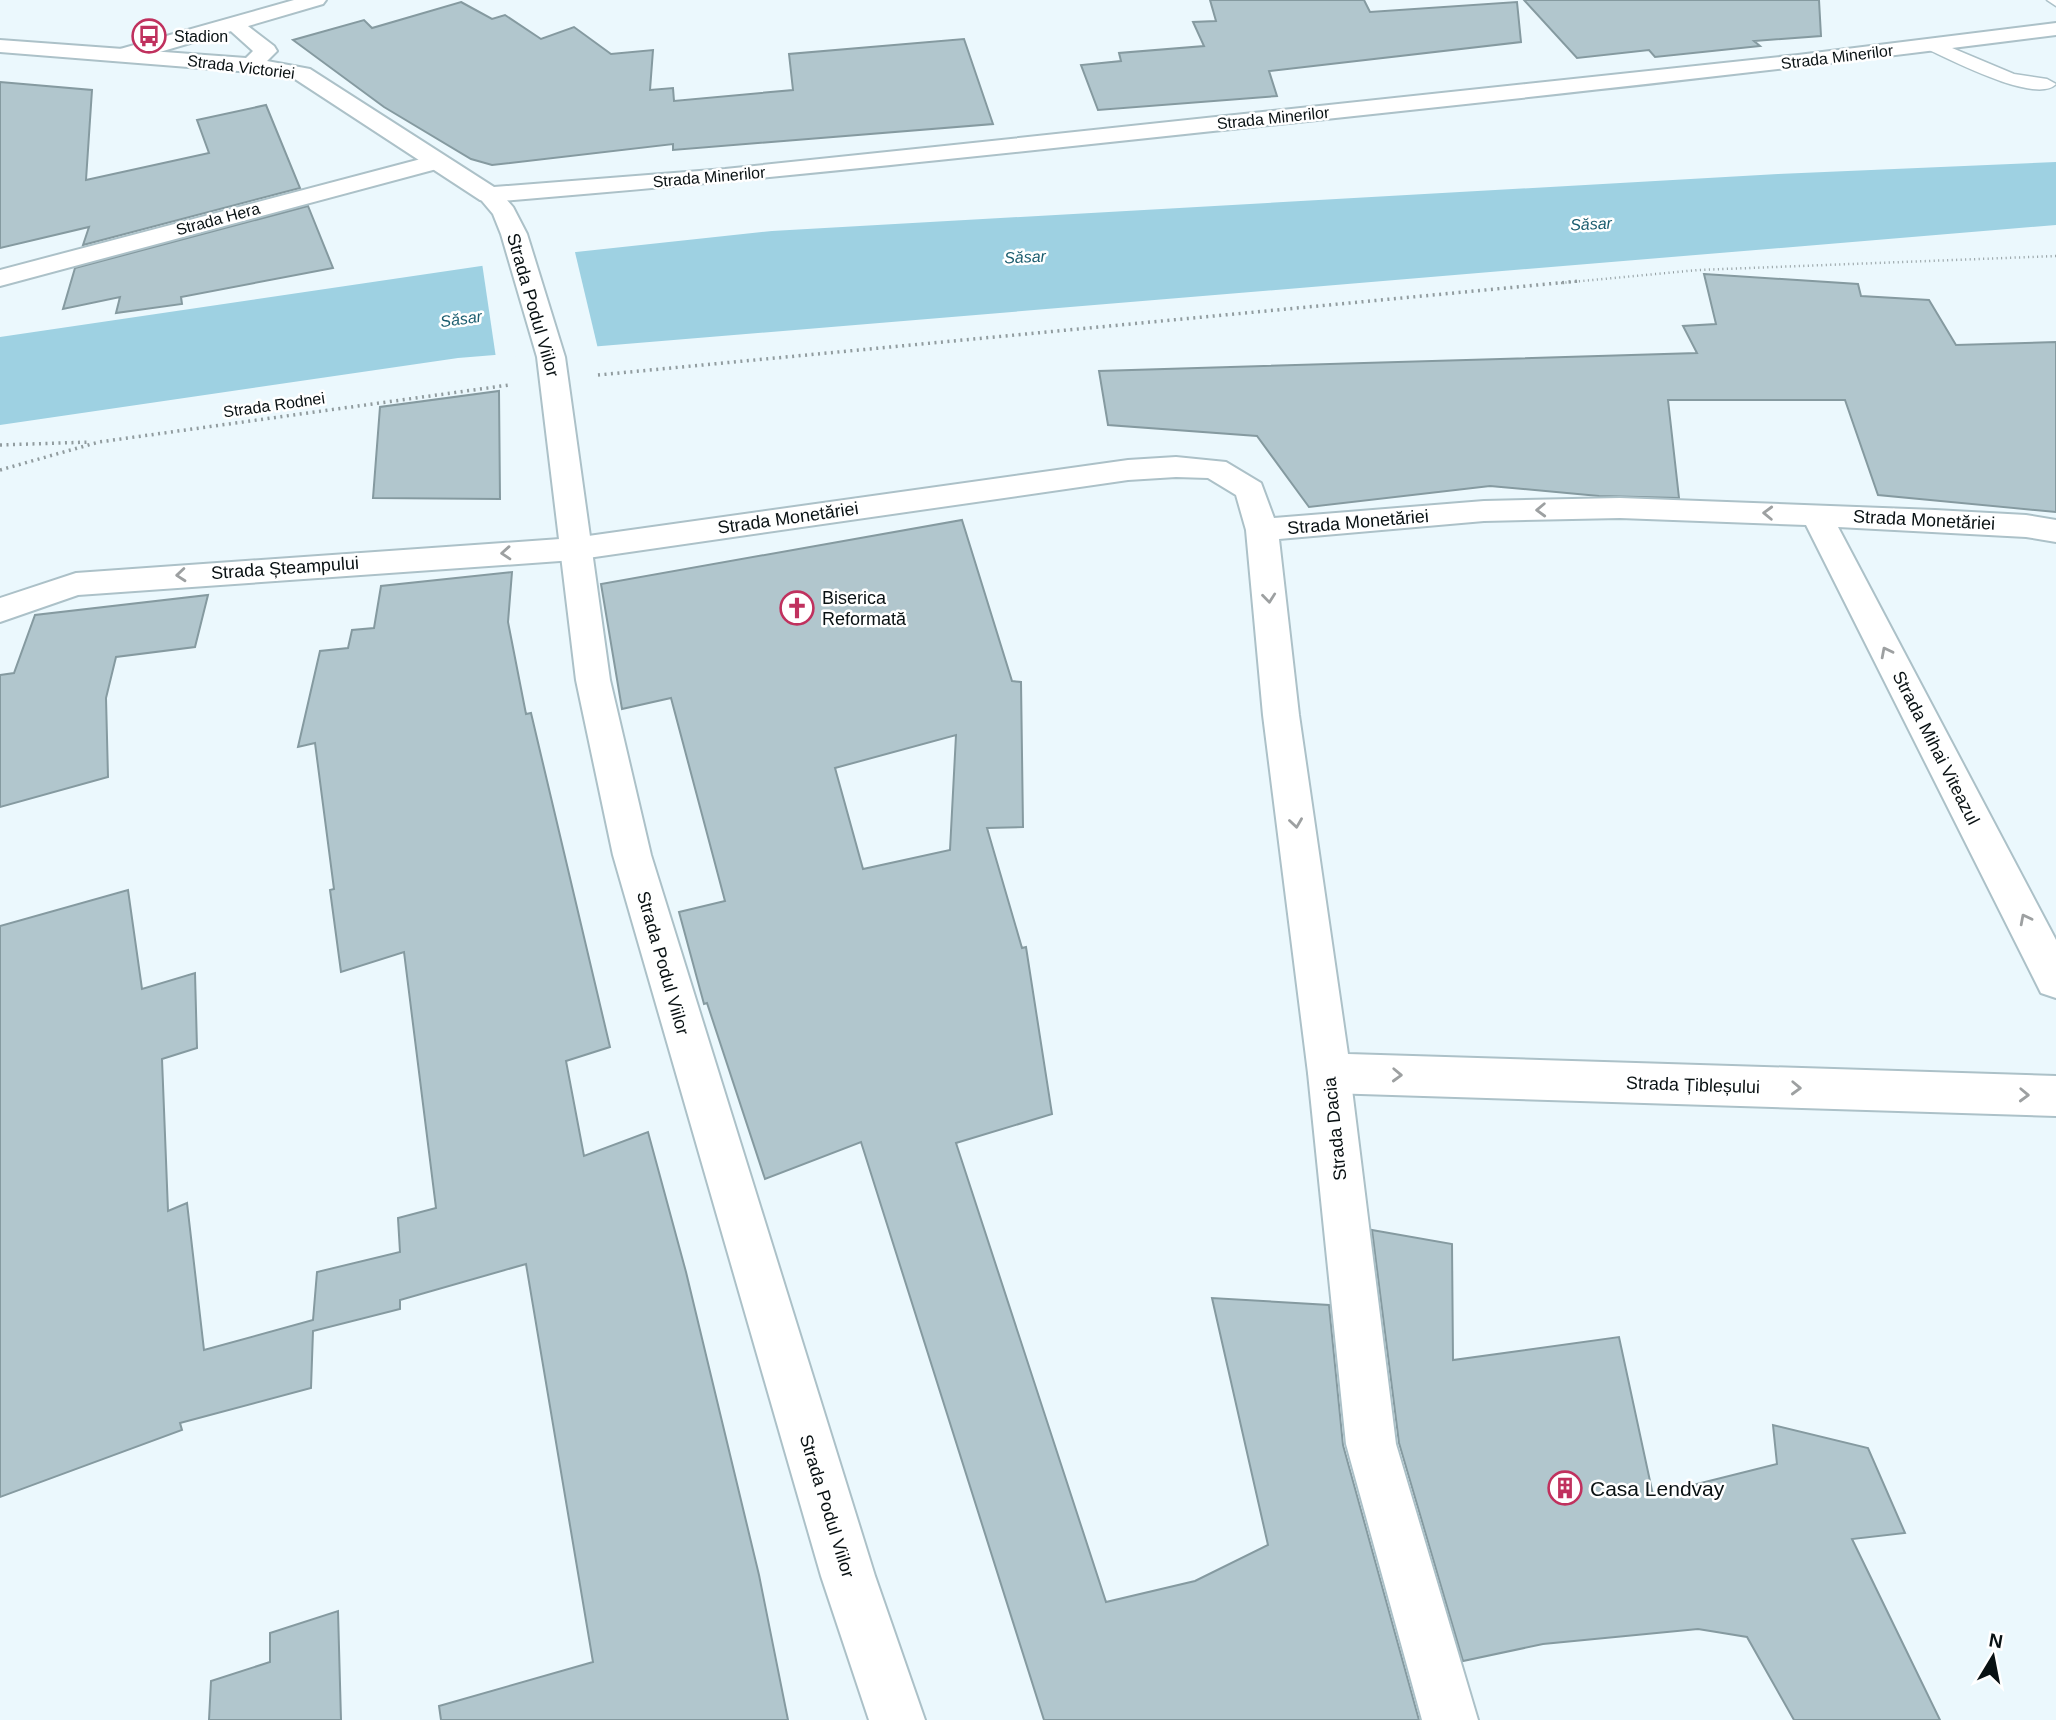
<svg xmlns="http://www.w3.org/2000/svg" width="2056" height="1720" font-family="Arial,sans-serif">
  <rect width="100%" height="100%" fill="#ebf8fd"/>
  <path fill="#9ed1e2" d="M2056 162V225L458 358 0 425V337L576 252 772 231 1778 174Z"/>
  <path fill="#ebf8fd" d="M574 248 598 349 496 358 482 263Z"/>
  <g fill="#b1c6cd" stroke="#859aa0" stroke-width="2" fill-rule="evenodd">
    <path d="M1210 0H1364L1370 12 1517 2 1521 42 1269 71 1277 96 1098 110 1081 65 1121 61 1119 53 1204 46 1193 22 1216 21Z"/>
    <path d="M1524 0H1819L1821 36 1754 41 1760 46 1655 57 1649 50 1577 58Z"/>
    <path d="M461 2 492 19 505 15 541 39 574 27 611 54 653 50 650 90 673 88 674 101 793 90 789 54 964 39 993 124 673 150V144L492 165 471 159 384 107 293 40 364 20 372 28Z"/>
    <path d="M0 82 92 90 86 180 209 153 197 120 266 105 300 188 83 245 89 227 0 248Z"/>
    <path d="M308 206 333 268 181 297 182 304 116 313 120 297 63 309 75 268Z"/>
    <path d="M1704 274 1858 284 1861 296 1929 300 1956 345 2056 342V512L1878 495 1845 400H1668L1679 498 1599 496 1490 486 1309 507 1257 436 1108 425 1099 371 1697 353 1683 326 1716 324Z"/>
    <path d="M499 391 500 499 373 498 380 407Z"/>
    <path d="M962 520 1012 681 1021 682 1023 827 987 828 1022 948 1026 947 1052 1114 956 1143 1106 1602 1195 1581 1268 1545 1212 1298 1329 1305 1343 1445 1419 1720H1044L861 1142 765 1179 707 1003 704 1004 679 912 725 901 671 698 622 709 601 584ZM956 735 950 850 863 869 835 768Z"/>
    <path d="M512 572 508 622 526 714 531 713 610 1047 566 1061 584 1156 648 1132 686 1272 759 1575 788 1720H441L439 1706 593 1662 526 1264 400 1300V1309L313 1331 311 1388 180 1423 182 1430 0 1497V926L128 890 142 989 195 973 197 1048 162 1059 168 1211 187 1203 204 1350 313 1320 317 1272 400 1252 398 1218 436 1208 404 952 341 972 330 890 334 889 315 743 298 747 320 651 348 648 352 630 374 628 381 586Z"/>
    <path d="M208 595 195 647 116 657 106 698 108 777 0 807V675L14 673 35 615Z"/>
    <path d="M1372 1230 1452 1244 1453 1360 1619 1337 1653 1495 1777 1464 1773 1425 1868 1448 1905 1533 1852 1539 1940 1720H1794L1747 1637 1698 1629 1543 1644 1463 1661 1399 1443Z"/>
    <path d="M338 1611 341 1720H209L211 1681 270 1662V1633Z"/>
  </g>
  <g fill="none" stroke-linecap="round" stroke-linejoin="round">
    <defs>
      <g id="service">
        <path d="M2047 0H2056V6Z"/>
        <path d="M1933 40 2014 74 2047 79 2056 84C2037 105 1949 59 1927 49L1924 45 1927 41Z"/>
      </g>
      <path id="pedestrian" d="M1329 1053 1344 1059 1350 1073 1396 1444 1478 1720H1422L1346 1444 1308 1073 1314 1059Z"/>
      <g id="minor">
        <path d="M294 0H326L323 4 129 61H113L110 56 113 51Z"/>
        <path d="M436 155 444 157 448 162 444 167 0 286V270Z"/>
        <path d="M1176 457 1226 462 1261 483 1274 518 1484 501 1620 498 1935 510 2026 515 2056 520V542L2026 537 1838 527 2056 940V998L2041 993 1806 525 1620 518 1484 521 1279 539 1299 715 1348 1054 2056 1076V1116L1329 1093 1314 1087 1308 1073 1263 715 1246 530 1236 495 1208 478 1176 477 1128 480 574 560 78 595 0 622V598L76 573 574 538 1128 460Z"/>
      </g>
      <path id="secondary" d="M489 188 498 190 513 207 527 234 565 357 610 680 651 855 875 1576 925 1720H869L821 1576 613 855 576 680 537 357 501 234 493 214 477 195 480 190Z"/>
      <path id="primary" d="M233 18 240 20 274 46 277 51 267 61 310 69 494 187 725 169 935 147 1798 55 2056 23V35C1794 69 1532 97 1269 125 1009 153 750 181 489 202L480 200 295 79 251 72 0 52V40L246 58 253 51 223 24 226 20Z"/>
    </defs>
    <use href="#service" stroke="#acc1c8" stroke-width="3"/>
    <use href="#pedestrian" stroke="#acc1c8" stroke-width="4"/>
    <use href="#minor" stroke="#acc1c8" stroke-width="4"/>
    <use href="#secondary" stroke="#acc1c8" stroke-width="4"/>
    <use href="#primary" stroke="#acc1c8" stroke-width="4"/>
    <path stroke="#919c9f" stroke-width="2.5" stroke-dasharray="1 3.5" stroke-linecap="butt" d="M1561 283 1698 270 2056 256"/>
    <g stroke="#919c9f" stroke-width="3.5" stroke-dasharray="2 4.5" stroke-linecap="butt">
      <path d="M598 375 1579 281"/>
      <path d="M0 445 91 442"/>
      <path d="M0 470 99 442 509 385"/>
    </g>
    <use href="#service" fill="#fff" fill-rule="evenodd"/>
    <use href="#pedestrian" fill="#fff" fill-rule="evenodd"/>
    <use href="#minor" fill="#fff" fill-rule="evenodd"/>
    <use href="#secondary" fill="#fff" fill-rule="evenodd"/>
    <use href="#primary" fill="#fff" fill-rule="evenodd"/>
  </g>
  <defs><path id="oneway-chevron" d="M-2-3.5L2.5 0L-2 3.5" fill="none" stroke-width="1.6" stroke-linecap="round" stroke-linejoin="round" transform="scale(1.75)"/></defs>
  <g stroke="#9da0a1">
    <use href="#oneway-chevron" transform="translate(1541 510) rotate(178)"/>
    <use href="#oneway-chevron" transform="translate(1768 513) rotate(-178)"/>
    <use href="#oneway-chevron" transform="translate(506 553) rotate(176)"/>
    <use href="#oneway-chevron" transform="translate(181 575) rotate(175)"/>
    <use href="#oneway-chevron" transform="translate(1269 598) rotate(84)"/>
    <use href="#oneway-chevron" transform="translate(1886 652) rotate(-117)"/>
    <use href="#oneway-chevron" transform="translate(1296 823) rotate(82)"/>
    <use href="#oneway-chevron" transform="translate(2025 919) rotate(-117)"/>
    <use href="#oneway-chevron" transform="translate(1397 1075) rotate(2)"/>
    <use href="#oneway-chevron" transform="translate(1796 1088) rotate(2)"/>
    <use href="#oneway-chevron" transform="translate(2024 1095) rotate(2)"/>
  </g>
  <defs>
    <symbol id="bus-ring" viewBox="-11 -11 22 22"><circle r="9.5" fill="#fff" stroke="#c0315e" stroke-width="1.5"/><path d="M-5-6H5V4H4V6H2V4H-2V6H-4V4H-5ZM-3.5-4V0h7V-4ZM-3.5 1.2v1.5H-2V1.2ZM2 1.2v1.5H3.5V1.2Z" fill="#c0315e"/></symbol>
    <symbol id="church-ring" viewBox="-11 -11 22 22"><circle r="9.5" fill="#fff" stroke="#c0315e" stroke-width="1.5"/><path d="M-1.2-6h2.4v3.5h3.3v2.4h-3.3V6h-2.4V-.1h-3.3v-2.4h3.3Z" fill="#c0315e"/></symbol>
    <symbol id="building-ring" viewBox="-11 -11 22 22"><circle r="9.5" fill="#fff" stroke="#c0315e" stroke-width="1.5"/><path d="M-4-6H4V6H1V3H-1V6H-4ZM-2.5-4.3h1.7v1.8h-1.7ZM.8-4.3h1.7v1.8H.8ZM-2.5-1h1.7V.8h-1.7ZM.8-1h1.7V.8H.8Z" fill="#c0315e"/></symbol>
  </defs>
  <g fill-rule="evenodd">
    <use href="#bus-ring" x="130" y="17" width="38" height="38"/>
    <use href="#church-ring" x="778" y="589" width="38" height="38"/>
    <use href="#building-ring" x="1546" y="1469" width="38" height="38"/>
  </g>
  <g text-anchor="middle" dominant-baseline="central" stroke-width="5" stroke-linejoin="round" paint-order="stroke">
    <g font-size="16" fill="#091113" stroke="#fff" text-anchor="start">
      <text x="174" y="36">Stadion</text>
    </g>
    <g font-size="16" fill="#091113" stroke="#fff">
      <text transform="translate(1837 57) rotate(-7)">Strada Minerilor</text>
      <text transform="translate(241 67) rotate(7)">Strada Victoriei</text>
      <text transform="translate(1273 118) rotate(-6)">Strada Minerilor</text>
      <text transform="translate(709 177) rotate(-5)">Strada Minerilor</text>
      <text transform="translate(218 219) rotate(-15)">Strada Hera</text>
      <text transform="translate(274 405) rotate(-8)">Strada Rodnei</text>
    </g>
    <g font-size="16" font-style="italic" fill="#1b5d6f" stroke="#fff">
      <text transform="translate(1591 224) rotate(-3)">Săsar</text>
      <text transform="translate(1025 257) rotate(-3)">Săsar</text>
      <text transform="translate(461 319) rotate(-8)">Săsar</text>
    </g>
    <g font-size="18" fill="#091113" stroke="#fff">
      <text transform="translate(533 305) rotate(74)">Strada Podul Viilor</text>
      <text transform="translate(788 518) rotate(-8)">Strada Monetăriei</text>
      <text transform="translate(1924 520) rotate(3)">Strada Monetăriei</text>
      <text transform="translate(1358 522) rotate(-5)">Strada Monetăriei</text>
      <text transform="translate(285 568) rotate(-4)">Strada Șteampului</text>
      <text transform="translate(1936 748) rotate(63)">Strada Mihai Viteazul</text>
      <text transform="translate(663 963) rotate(74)">Strada Podul Viilor</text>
      <text transform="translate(1693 1085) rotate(2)">Strada Țibleșului</text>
      <text transform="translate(1335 1129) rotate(-96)">Strada Dacia</text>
      <text transform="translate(827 1506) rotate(73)">Strada Podul Viilor</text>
    </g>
    <g font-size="18" fill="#091113" stroke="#fff" text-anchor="start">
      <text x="822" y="598">Biserica<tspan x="822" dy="21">Reformată</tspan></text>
    </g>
    <g font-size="21" fill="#091113" stroke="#fff" text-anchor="start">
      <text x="1590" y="1488">Casa Lendvay</text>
    </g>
  </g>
  <g transform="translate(1993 1657) rotate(10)" stroke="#ffffff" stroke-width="5" paint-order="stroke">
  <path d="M0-5L12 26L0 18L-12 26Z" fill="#091113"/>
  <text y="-10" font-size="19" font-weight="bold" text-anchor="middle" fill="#091113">N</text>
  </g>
</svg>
